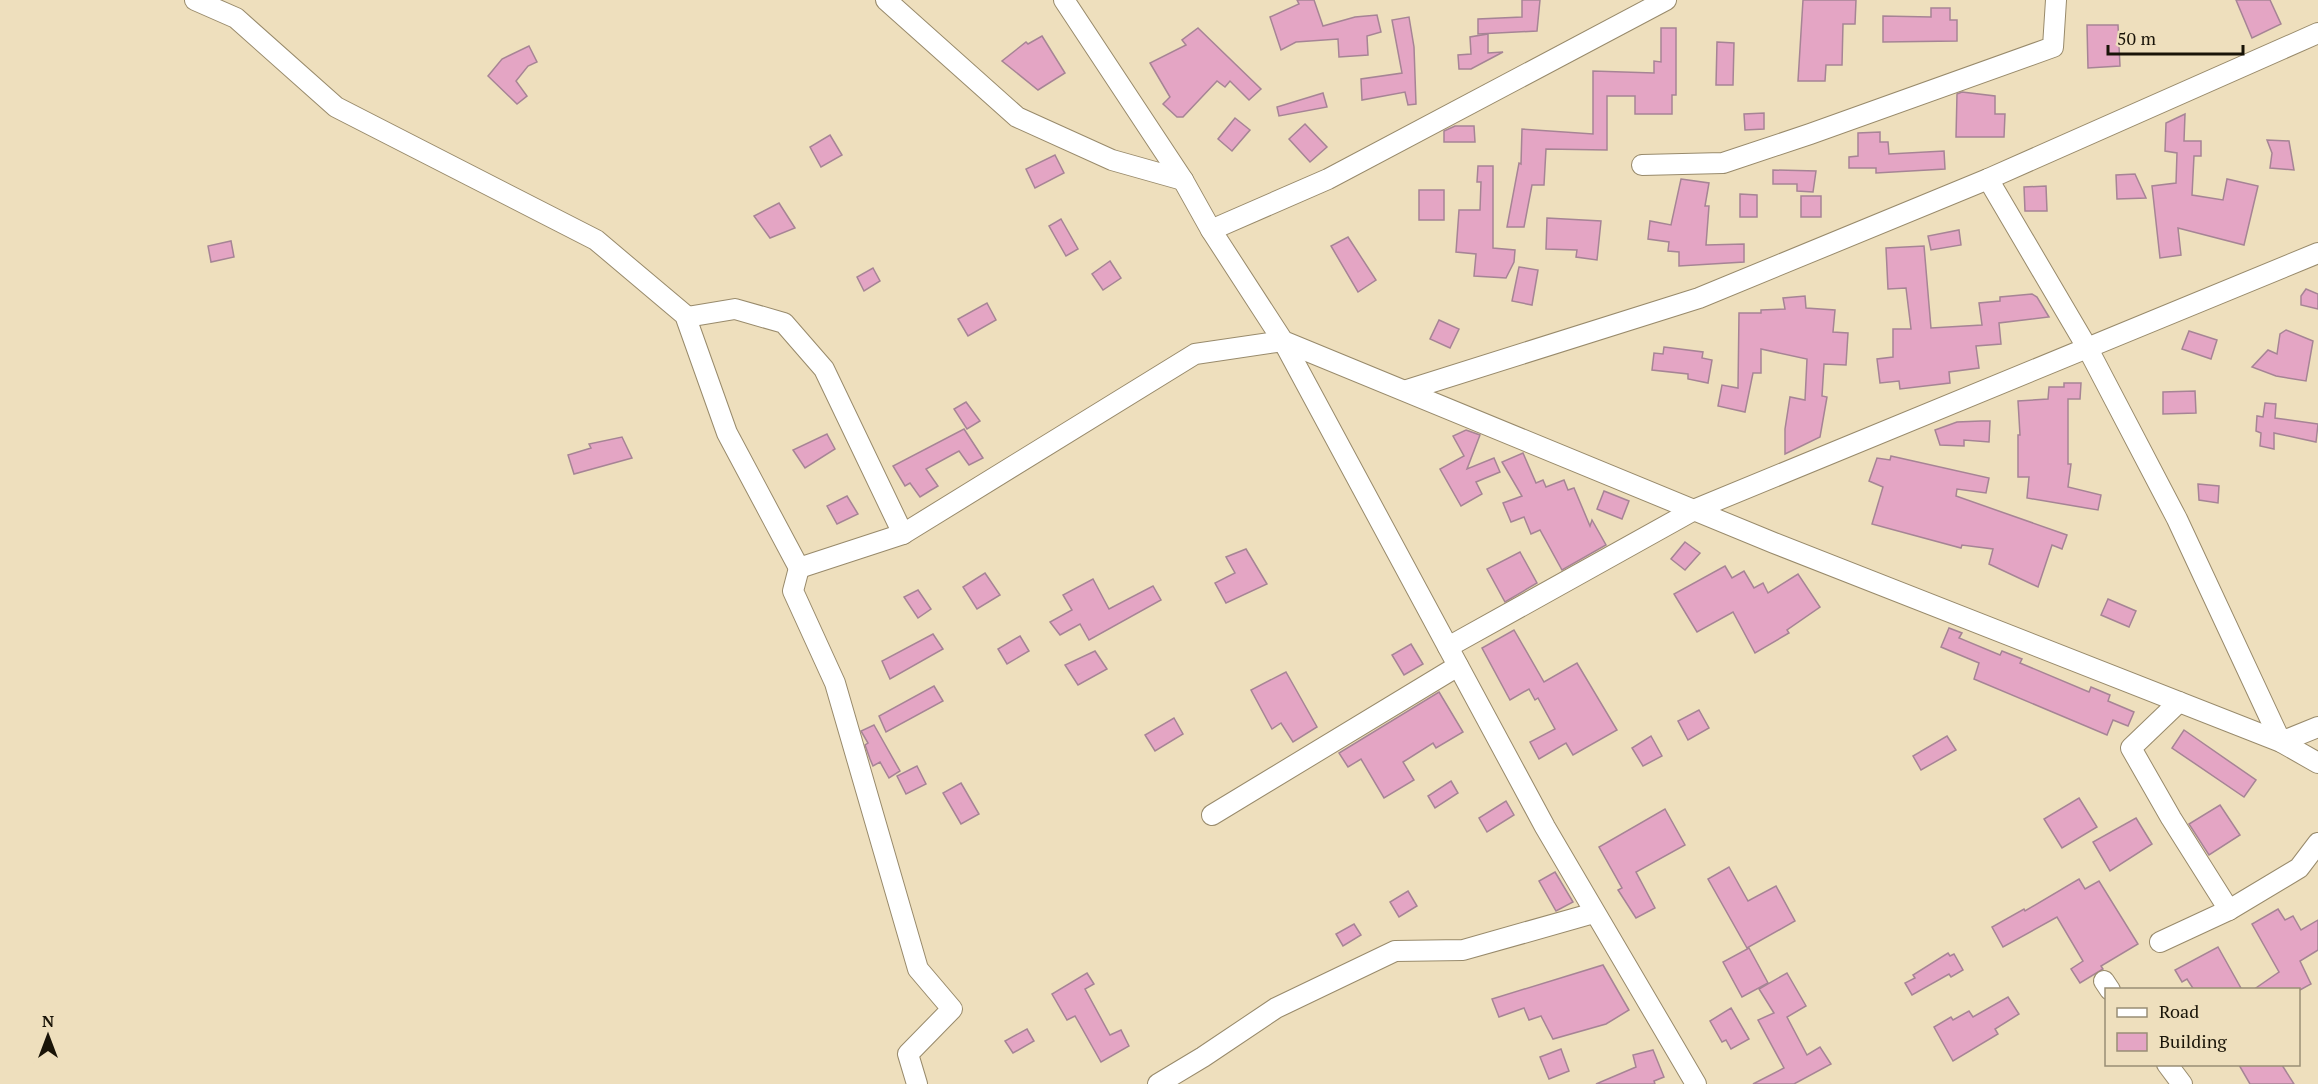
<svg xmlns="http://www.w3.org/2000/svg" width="2318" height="1084" font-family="'PT Serif',serif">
  <rect width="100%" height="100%" fill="#eedfbd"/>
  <g fill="#e4a5c4" stroke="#a68495" stroke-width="1.5">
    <path d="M1297 0H1314L1323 26 1355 17 1377 15 1381 32 1367 36 1368 55 1339 57 1338 39 1296 42 1281 50 1270 17 1299 4Z"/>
    <path d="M1522 0H1540L1537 31 1478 34V19L1522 17Z"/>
    <path d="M1803 0H1856L1855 24H1843L1842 65H1826L1825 81H1798Z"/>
    <path d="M2236 0H2270L2281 24 2252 38Z"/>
    <path d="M1931 8H1950V20H1957V41L1883 42V16L1931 17Z"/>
    <path d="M1409 17 1414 47 1416 104 1408 105 1405 92 1362 100 1361 79 1402 73 1392 20Z"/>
    <path d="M2087 25H2118L2120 66 2088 68Z"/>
    <path d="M1198 28 1261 89 1249 100 1230 81 1225 87 1217 81 1183 117H1177L1163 104 1170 97 1150 63 1186 45 1182 40Z"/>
    <path d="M1661 28H1676V95H1672V114H1635V96H1607V150L1546 149 1544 185H1532L1524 227H1507L1519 163 1521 164 1522 129 1593 134V71L1654 73V61L1661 62Z"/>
    <path d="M1488 34V53L1503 52 1471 69H1459L1458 55 1471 54 1470 37Z"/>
    <path d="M1042 36 1065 73 1038 90 1002 61 1026 42 1028 44Z"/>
    <path d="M1717 42 1734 43 1733 85H1716Z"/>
    <path d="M529 46 537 62 528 66 516 81 527 96 517 104 488 76 502 59Z"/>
    <path d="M1962 92 1995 96V114H2005L2004 137H1956L1957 94Z"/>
    <path d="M1323 93 1327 107 1279 116 1277 107Z"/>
    <path d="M1764 113V129L1745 130 1744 114Z"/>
    <path d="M2185 114 2184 141H2201V156H2194L2192 195 2223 200 2227 179 2258 186 2244 245 2178 228 2181 255 2160 258 2152 186 2176 183 2177 153 2165 151 2166 123Z"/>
    <path d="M1235 118 1250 130 1232 151 1218 139Z"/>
    <path d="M1305 124 1327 147 1310 162 1289 139Z"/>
    <path d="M1455 126H1474L1475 142H1444V131Z"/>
    <path d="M1880 132V142H1888L1889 154 1944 151 1945 169 1876 173V168H1849V157L1858 156V133Z"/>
    <path d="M830 135 842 155 821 167 810 147Z"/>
    <path d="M2267 140 2289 141 2294 170 2270 168 2272 153Z"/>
    <path d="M1055 155 1064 173 1035 188 1026 169Z"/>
    <path d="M1478 166H1493V248L1515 250 1514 262 1506 278 1474 276 1476 254 1456 252 1459 210H1480L1481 182H1477Z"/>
    <path d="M1773 170 1816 171 1813 192 1797 191V184H1773Z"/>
    <path d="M2135 174 2146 198 2117 199 2116 175Z"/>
    <path d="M1681 179 1709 183 1705 206H1709L1706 245 1744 244V262L1679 266V252L1668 251 1669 242 1648 239 1650 221 1671 225Z"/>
    <path d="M2046 186 2047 211H2025L2024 187Z"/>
    <rect x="1419" y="190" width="25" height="30"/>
    <path d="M1740 194 1757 195V217H1740Z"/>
    <rect x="1801" y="196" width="20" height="21"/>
    <path d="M779 203 795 228 770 238 754 216Z"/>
    <path d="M1547 218 1601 221 1597 260 1576 257 1577 250 1546 249Z"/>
    <path d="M1061 219 1078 249 1066 256 1049 226Z"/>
    <path d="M1959 230 1961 245 1931 250 1928 236Z"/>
    <path d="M1348 237 1376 280 1358 292 1331 246Z"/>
    <path d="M231 241 234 257 211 262 208 246Z"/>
    <path d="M1924 246 1931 328 1982 325 1979 303 2000 301V297L2032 294 2037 297 2049 317 1999 323 2001 344 1976 346 1979 368 1949 372 1950 383 1900 389 1899 381 1880 383 1877 359 1893 357V329H1911L1906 288 1888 289 1886 248Z"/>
    <path d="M1110 261 1121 278 1103 290 1092 274Z"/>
    <path d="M1519 267 1538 270 1532 305 1512 301Z"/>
    <path d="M873 268 880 281 864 291 857 277Z"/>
    <path d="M2306 289 2318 294V309L2301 305V296Z"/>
    <path d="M1805 296 1806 308 1835 310 1833 332 1848 333 1846 365 1824 364 1822 396 1827 397 1820 437 1785 454V429L1790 397 1805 400 1807 359 1761 349V373H1753L1745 412 1718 406 1722 385 1738 388 1739 313H1761V310L1785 309 1783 298Z"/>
    <path d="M987 303 996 320 968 336 958 319Z"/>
    <path d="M1439 320 1459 329 1450 348 1430 339Z"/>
    <path d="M2286 330 2313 341 2306 381 2276 376 2252 367 2268 350 2277 354 2280 334Z"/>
    <path d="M2189 331 2217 340 2211 359 2182 349Z"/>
    <path d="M1664 347 1703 352 1702 358 1712 360 1708 383 1688 379V374L1652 370 1654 353 1663 354Z"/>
    <path d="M2064 383H2081L2080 399H2068V464H2071L2068 487 2101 495 2098 510 2027 498 2029 477H2018V435H2020L2018 401 2048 399 2049 387H2064Z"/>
    <path d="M2195 391 2196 413 2163 414V392Z"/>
    <path d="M966 402 980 421 967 429 954 409Z"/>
    <path d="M2265 403 2276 404 2275 418 2318 424 2316 442 2274 433V449L2260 446 2261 433 2256 431 2257 416 2263 417Z"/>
    <path d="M1981 421H1990L1989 442 1964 440V446L1940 445 1935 430 1957 422Z"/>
    <path d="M964 429 983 458 969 465 959 451 926 469 938 486 920 497 910 483 905 486 893 466Z"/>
    <path d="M1466 430 1480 435 1467 469 1494 458 1500 472 1476 482 1482 494 1461 506 1440 469 1464 456 1453 436Z"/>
    <path d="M827 434 835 449 805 468 793 450Z"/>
    <path d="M622 437 632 458 574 474 568 455 591 448 589 444Z"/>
    <path d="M1523 453 1536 483 1543 480 1546 487 1564 480 1568 490 1574 488 1590 526 1592 520 1606 545 1562 570 1540 530 1531 534 1524 517 1511 522 1503 503 1522 496 1502 462Z"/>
    <path d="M1891 456 1989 478 1986 493 1957 489 1956 496 2067 535 2062 549 2052 545 2038 587 1989 564 1993 549 1962 545 1961 548 1872 524 1883 487 1869 481 1877 458 1890 460Z"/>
    <path d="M2198 484 2219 486 2218 503 2199 500Z"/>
    <path d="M1604 491 1629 501 1622 519 1597 509Z"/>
    <path d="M847 496 858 514 837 524 827 506Z"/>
    <path d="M1685 542 1700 553 1685 570 1671 559Z"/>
    <path d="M1246 549 1267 584 1226 603 1215 583 1235 573 1226 557Z"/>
    <path d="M1520 552 1537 583 1505 602 1487 569Z"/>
    <path d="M1725 566 1732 578 1744 571 1754 588 1763 583 1768 593 1798 574 1820 607 1787 630 1789 633 1755 653 1733 612 1697 632 1674 594Z"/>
    <path d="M985 573 1000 595 977 609 963 587Z"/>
    <path d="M1093 579 1109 609 1153 586 1161 600 1089 640 1080 624 1060 635 1050 622 1072 610 1063 595Z"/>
    <path d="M918 590 931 609 918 618 904 597Z"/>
    <path d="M2108 599 2136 611 2129 627 2101 615Z"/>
    <path d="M1949 628 1962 633 1959 638 2000 655 2002 651 2022 659 2020 663 2089 692 2091 687 2110 695 2108 701 2134 712 2128 726 2113 720 2107 735 1974 679 1979 663 1941 647Z"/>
    <path d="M1514 630 1544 682 1577 663 1617 730 1573 755 1566 743 1539 759 1530 742 1555 729 1538 698 1535 700 1529 689 1510 700 1482 648Z"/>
    <path d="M933 634 943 649 890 679 882 661Z"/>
    <path d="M1020 636 1029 651 1007 664 998 649Z"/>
    <path d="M1411 644 1423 664 1404 675 1392 655Z"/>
    <path d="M1095 651 1107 669 1078 685 1065 665Z"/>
    <path d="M1286 672 1317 727 1293 742 1281 723 1272 729 1251 690Z"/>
    <path d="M934 686 943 701 886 732 879 716Z"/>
    <path d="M1439 692 1463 732 1436 748 1433 743 1403 762 1414 780 1384 798 1361 759 1348 767 1339 753Z"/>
    <path d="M1699 710 1709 728 1688 740 1678 721Z"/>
    <path d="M1174 718 1183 734 1155 751 1145 735Z"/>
    <path d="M874 725 900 771 889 778 880 762 873 766 870 759 865 745 868 743 861 731Z"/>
    <path d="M2184 730 2256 780 2244 797 2172 748Z"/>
    <path d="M1651 736 1662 756 1643 766 1632 748Z"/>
    <path d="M1947 736 1956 750 1921 770 1913 756Z"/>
    <path d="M917 766 926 784 906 794 897 776Z"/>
    <path d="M1451 781 1458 793 1435 808 1428 796Z"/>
    <path d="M961 783 979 814 961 824 943 793Z"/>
    <path d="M2079 798 2097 827 2062 848 2044 819Z"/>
    <path d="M1506 801 1514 815 1487 832 1479 818Z"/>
    <path d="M2220 805 2240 835 2209 855 2189 824Z"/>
    <path d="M1665 809 1685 845 1636 872 1655 908 1636 918 1618 890 1622 888 1599 847Z"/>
    <path d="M2136 818 2152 844 2110 871 2093 842Z"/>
    <path d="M1729 867 1748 901 1776 886 1795 921 1747 948 1708 879Z"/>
    <path d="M1555 872 1573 902 1556 911 1539 881Z"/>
    <path d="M2079 879 2085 889 2099 881 2138 944 2101 966 2103 969 2080 983 2071 969 2083 961 2057 917 2003 947 1992 927 2024 909 2025 911Z"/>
    <path d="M1408 891 1417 906 1399 917 1390 902Z"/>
    <path d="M2278 909 2285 920 2293 916 2301 930 2318 920V950L2300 961 2311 984 2300 990H2253L2279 972 2252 924Z"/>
    <path d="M1354 924 1361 935 1343 946 1336 934Z"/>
    <path d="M2218 947 2242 990H2194L2187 979 2182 982 2175 970Z"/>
    <path d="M1749 948 1768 983 1742 997 1723 962Z"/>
    <path d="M1948 953 1950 956 1954 954 1963 970 1951 977 1949 974 1912 995 1905 983 1915 978 1913 975Z"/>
    <path d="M1603 965 1629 1010 1606 1024 1553 1039 1541 1016 1529 1020 1524 1008 1499 1017 1492 999Z"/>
    <path d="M1087 973 1094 984 1085 989 1110 1035 1121 1030 1129 1046 1101 1062 1075 1016 1067 1020 1052 994Z"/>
    <path d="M1787 973 1806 1006 1787 1017 1807 1055 1820 1047 1831 1064 1794 1084H1753L1784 1068 1758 1020 1774 1013 1759 989Z"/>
    <path d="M2008 997 2019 1014 1995 1029 1998 1034 1953 1061 1934 1027 1951 1017 1953 1020 1969 1011 1973 1017Z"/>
    <path d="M1731 1008 1749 1039 1731 1049 1726 1040 1722 1042 1710 1021Z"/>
    <path d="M1027 1029 1034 1041 1013 1053 1005 1041Z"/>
    <path d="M1561 1049 1569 1071 1549 1079 1540 1057Z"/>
    <path d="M1653 1050 1664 1077 1654 1081 1655 1084H1596L1636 1067 1633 1055Z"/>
    <path d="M2239 1065H2282L2294 1084H2250Z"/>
  </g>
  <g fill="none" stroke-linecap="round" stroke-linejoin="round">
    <defs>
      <g id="minor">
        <path d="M195 0 236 18 336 107 596 240 685 315 727 433 799 568 903 534 1195 354 1283 341 1545 827 1696 1084"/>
        <path d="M886 0 1017 117 1112 160 1183 180"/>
        <path d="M1064 0 1183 180 1211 230 1283 341 1774 543 2281 742 2318 763"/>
        <path d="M1642 165 1723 163 1810 134 2053 47 2056 0"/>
        <path d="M1988 179 2088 349 2177 519 2281 742 2318 727"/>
        <path d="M1211 230 1328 179 1666 0"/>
        <path d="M687 317 735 309 784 323 824 369 903 534"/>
        <path d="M1407 390 1699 298 1988 179 2318 33"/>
        <path d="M799 568 793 591 835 683 918 969 952 1009 908 1054 917 1084"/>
        <path d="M1448 647 1696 509 2318 253"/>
        <path d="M2179 702 2131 748 2171 818 2229 910"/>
        <path d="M1212 815 1458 666"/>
        <path d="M2160 942 2229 910 2299 868 2318 843"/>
        <path d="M2104 981 2110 990"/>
        <path d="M2167 1064 2182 1084"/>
        <path d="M1158 1084 1203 1057 1276 1008 1395 951 1463 950 1594 913"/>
      </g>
    </defs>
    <use href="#minor" stroke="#988a6b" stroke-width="22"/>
    <use href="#minor" stroke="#fff" stroke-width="20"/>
  </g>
  <rect x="2105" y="988" width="195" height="78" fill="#eedfbd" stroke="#998e75" stroke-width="1.5"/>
  <rect x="2117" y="1008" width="30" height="9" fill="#ffffff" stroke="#998e75" stroke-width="1.5"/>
  <text x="2159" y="1018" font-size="18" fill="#191408">Road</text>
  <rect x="2117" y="1033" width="30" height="18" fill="#e4a5c4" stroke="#998e75" stroke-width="1.5"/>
  <text x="2159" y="1048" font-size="18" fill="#191408">Building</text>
  <g transform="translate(48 1036)" stroke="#eedfbd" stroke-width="4.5" paint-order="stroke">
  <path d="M0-4.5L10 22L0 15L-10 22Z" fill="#191408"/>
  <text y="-9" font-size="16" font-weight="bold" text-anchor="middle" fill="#191408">N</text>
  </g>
  <path d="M2108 45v9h135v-9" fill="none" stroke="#191408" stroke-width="3"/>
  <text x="2117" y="45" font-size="18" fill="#191408" stroke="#eedfbd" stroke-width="4.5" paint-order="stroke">50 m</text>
</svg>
